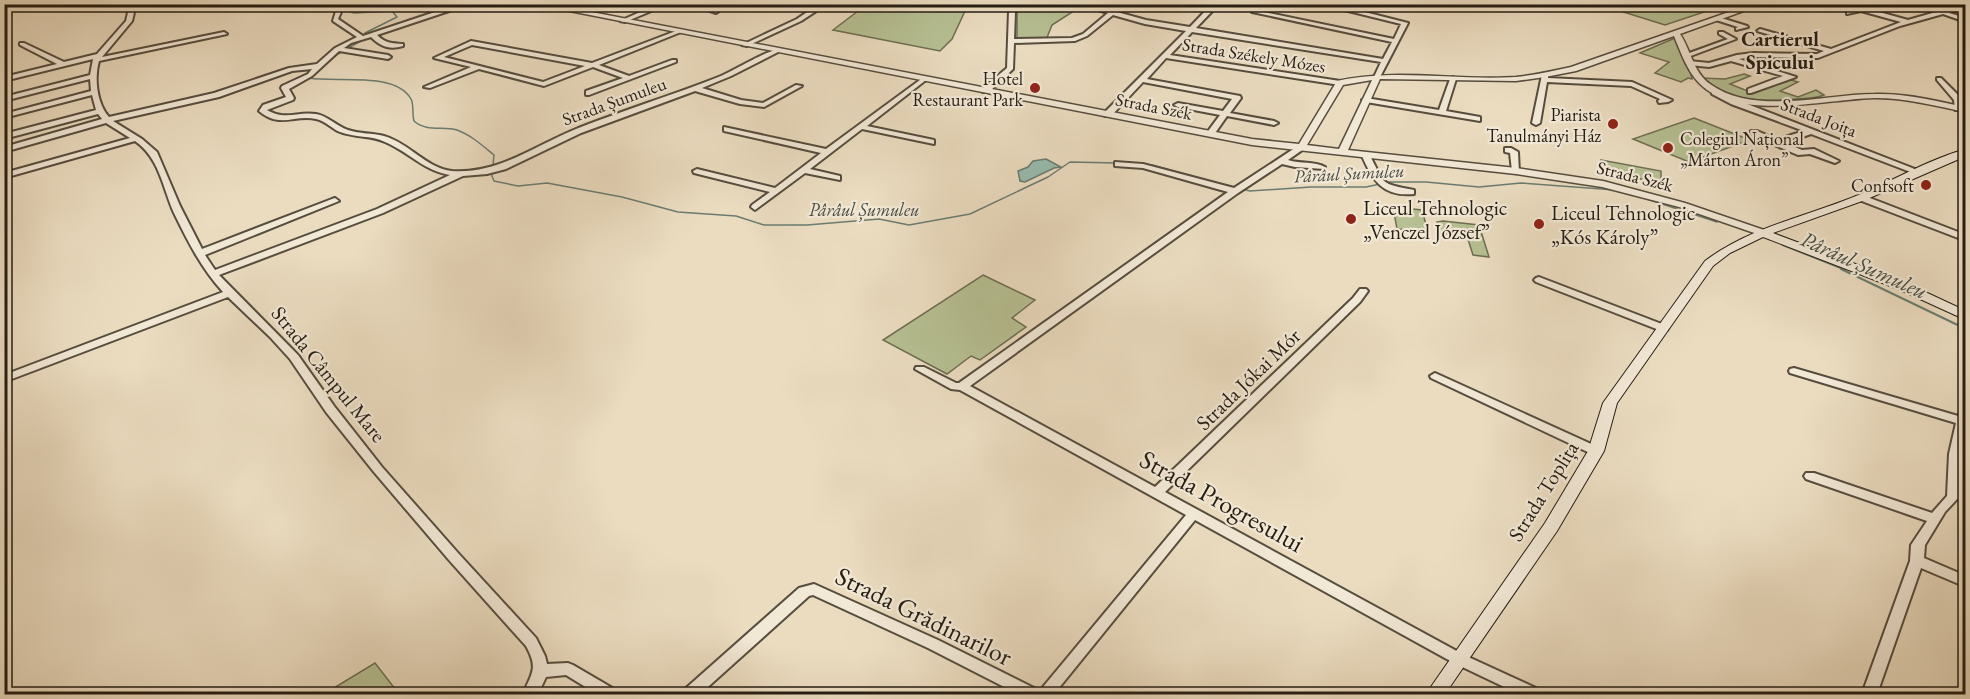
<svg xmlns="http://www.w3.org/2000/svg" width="1970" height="699" font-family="'EB Garamond',serif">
  <rect width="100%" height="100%" fill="#ebdcc0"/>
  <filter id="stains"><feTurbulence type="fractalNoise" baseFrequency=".00333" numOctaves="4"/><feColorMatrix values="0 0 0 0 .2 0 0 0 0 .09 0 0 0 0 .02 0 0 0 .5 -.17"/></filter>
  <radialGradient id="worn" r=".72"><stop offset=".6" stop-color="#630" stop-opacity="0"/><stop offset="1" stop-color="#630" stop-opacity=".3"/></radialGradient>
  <g fill="#b6c093" stroke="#6e6e53" stroke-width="1.5">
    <path d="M1075 4 1080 7 1052 25 1046 40 1017 38V12L990 8 966 9 952 39 940 51 833 30 866 5Z"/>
    <path d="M1601 5H1725L1665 25Z"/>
    <path d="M1675 38C1678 43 1692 75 1692 79L1688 78 1681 82 1655 73 1669 62 1640 53Z"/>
    <path d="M1744 74 1750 76 1730 84 1750 92 1787 79 1798 82 1780 91 1798 97 1816 90 1824 95C1815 99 1805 98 1796 99 1764 102 1725 102 1702 78L1725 79Z"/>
    <path d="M1694 118 1750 140 1689 162 1633 139Z"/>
    <path d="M1601 160 1661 171V183L1600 171Z"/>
    <path d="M1393 207 1422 210 1428 232 1397 229Z"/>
    <path d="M1443 221 1479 225 1489 257 1473 255 1467 236 1441 233 1437 222Z"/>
    <path d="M983 275 1035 300 1012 318 1026 327 980 360 971 356 947 374 883 340Z"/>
    <path d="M375 663 399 694H324Z"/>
  </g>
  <path fill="#98bcb0" stroke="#6a7c71" stroke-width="1.5" d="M1046 159 1061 167 1054 168 1025 182 1020 181 1018 171 1028 167 1033 161Z"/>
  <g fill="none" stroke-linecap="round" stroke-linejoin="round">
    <g stroke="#6a7c71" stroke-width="1.5">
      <path d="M325 4 354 13 392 11 397 17 365 33 364 39 338 54 309 78C336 83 395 71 411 99 414 104 412 114 414 121 426 132 443 126 457 130 471 135 483 146 494 155L492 176 494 181 518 186 547 183 622 197 678 212 736 216 764 225H807L879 219 909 225 970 214 1048 177 1070 162 1117 163"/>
      <path d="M1134 163 1152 165 1237 188"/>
      <path d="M1385 182H1426L1479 187 1521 183 1615 190"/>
      <path d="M1242 189 1250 191 1311 187H1366L1380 184"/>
      <path d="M1644 198 1717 222"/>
      <path d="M1782 245 1845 270"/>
    </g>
    <path stroke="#6a7c71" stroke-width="2" d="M1841 269 1966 329"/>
    <defs>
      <g id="minor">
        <path d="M130 4H136L132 21 102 57 224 32 227 34 99 61C94 79 97 104 109 117L214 93 289 68 317 64 335 48 357 37 333 21 336 11 341 12 338 19 363 36 459 4H470L377 35C386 44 392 43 403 44V46C390 50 381 47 371 37L351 43 344 48 388 55 391 57 388 59 339 51 312 76 289 89 294 98 293 100 267 110C286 121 297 111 316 114 328 116 336 126 348 130 360 134 372 133 384 136 409 143 426 168 452 171 499 174 534 146 576 129 624 110 673 95 721 76 733 71 769 49 778 50V52L731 76 702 88 741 100 763 103 796 85 802 86 764 107 740 104 695 91 581 133 506 169 487 174 463 176 383 213 219 275 298 355 334 406 382 467 458 553 536 638 545 656 547 664 568 663 573 665 614 689 616 694H597L566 675 546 677 538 694H523C531 674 539 669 526 646L449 560 374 472 326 412 290 359 270 337 228 297 4 382V375L223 292C202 269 188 242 174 213 163 188 159 157 135 141L4 178V173L130 138 106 123 4 152V147L102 119 98 114 4 139V134L96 110 92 95 4 118V114L91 91 90 79 4 101V97L90 75 93 59 4 81V77L57 64 20 45V43H24L64 62 97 54 126 21ZM312 69 308 74 282 86 281 88 286 97 263 105 259 111C280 129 295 114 316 119 326 121 332 129 340 132 355 138 371 135 385 142 409 152 424 171 450 175L377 209 215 270 205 255 339 201 335 198 332 199 202 249 180 206 157 152 142 139 113 121 219 97 292 71Z"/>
        <path d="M658 4H668L625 22 620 21Z"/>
        <path d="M690 4H701L719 11 716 13Z"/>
        <path d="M819 4H827L801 21 747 46 742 45 797 19Z"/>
        <path d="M1020 4H1029L1015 12 1014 39 1072 38 1083 34 1108 13 1078 4H1089L1111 11 1119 4H1126L1117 12 1146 20 1190 27 1212 4H1219L1196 28 1383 59 1392 42 1252 12 1259 4H1266L1259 11 1394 39 1401 24 1320 4H1333L1408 23 1380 77 1377 79 1374 77 1381 62 1192 32 1170 55 1340 81 1344 83 1340 85 1166 58 1147 79 1240 96 1241 98 1230 113 1274 121 1278 123 1274 125 1227 116 1213 136H1210L1206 134 1220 115 1178 107 1174 105 1178 103 1223 111 1232 99 1143 82 1111 116H1105V112L1186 31 1145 24 1113 15 1087 36 1075 41 1014 43 1013 69 989 92H983V88L1007 68 1009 11Z"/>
        <path d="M1914 4H1925L1943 11 1966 4V8L1949 13 1966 18V22L1943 14 1900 26 1818 58 1753 57 1739 59 1796 77 1751 93H1748V89L1783 76 1731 61 1709 67 1689 65 1686 63 1689 61 1709 63 1737 55 1753 53 1817 54 1824 51 1757 31 1760 29 1831 49 1901 22 1861 11 1847 14V12L1861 7 1908 20 1936 12Z"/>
        <path d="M1718 17 1747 26 1748 27 1736 30V28L1738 27 1716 20V18Z"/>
        <path d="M676 31 681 32 599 65 629 76 672 60H676V62L589 95H586V91L623 78 593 67 544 86 479 69 430 88 424 87 471 67 434 58 471 41 592 63ZM472 45 585 66 543 82 444 57Z"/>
        <path d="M1719 32H1723L1736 39 1688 57H1684V55L1728 39 1719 34Z"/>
        <path d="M1545 73 1548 75V78L1632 82 1672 100 1668 102 1659 103 1658 101 1660 99 1631 86 1547 82 1540 123 1536 125 1532 123 1542 75Z"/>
        <path d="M924 77 927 79 926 80 867 126 934 140V144L862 129 810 169 840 176V180L805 173 755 210 751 207 752 205 770 192 694 173 693 171 697 169 775 188 821 153 724 131V127L826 149Z"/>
        <path d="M1453 77 1456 79 1446 111 1480 117V121L1366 102 1362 100 1366 98 1439 110 1450 79Z"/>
        <path d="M1937 78H1941L1961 98V110H1955L1954 100 1937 80Z"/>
        <path d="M1712 90H1718L1737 100 1920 171 1919 173H1913L1811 134 1791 141H1785V137L1804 131 1731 104 1712 94Z"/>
        <path d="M1751 131H1757L1802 150 1814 149 1839 161 1835 163 1810 154 1798 155 1751 135Z"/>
        <path d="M1298 146H1301L1305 148 1288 160C1300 164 1315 161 1325 167L1324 169 1295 167 1282 164 1238 193 970 386 1155 487 1353 298 1360 289H1366L1368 291 1360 302 1165 492 1464 655 1538 689 1540 694H1519L1454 663 1195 520 1054 694H1018L928 648 813 595 809 596 700 694H683L685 689 799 588 814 584 938 640 1036 689 1038 693 1186 515 960 390 951 389 915 369 916 367H924L956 383H959L1228 192 1143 168 1115 166V162L1143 164 1234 188Z"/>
        <path d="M1505 148H1511L1518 152 1519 173H1513L1512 171 1510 153 1505 152Z"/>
        <path d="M1363 154H1369C1386 185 1378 183 1414 190V194C1383 197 1373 181 1362 156Z"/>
        <path d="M1862 195 1966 235V241L1859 200 1858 198Z"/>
        <path d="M1539 277 1667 326 1668 328 1667 330H1659L1536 282 1534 280 1536 278Z"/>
        <path d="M1794 368 1958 416 1962 409 1966 408V428L1961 454 1959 497 1945 512 1925 545 1924 558 1966 576V587L1921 568 1877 694H1862L1910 561 1911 545 1927 521 1806 479 1804 476 1806 473H1814L1932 513 1947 496 1949 454 1956 423 1790 373 1789 371 1790 369Z"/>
        <path d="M1435 373 1600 448 1602 451 1600 454H1592L1431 378 1430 376Z"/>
      </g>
      <path id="tertiary" d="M534 4H550L1252 139 1299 144 1337 81C1397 68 1456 81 1516 77 1535 75 1553 71 1571 67L1752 4H1763L1680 34C1691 50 1693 72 1710 84 1754 116 1826 94 1875 94 1906 93 1936 101 1966 107V112C1936 106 1905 98 1875 98 1827 99 1738 122 1700 84 1687 71 1681 53 1674 36L1576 71 1545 77 1516 81 1380 79 1348 150 1516 168 1603 181 1685 203 1767 231 1768 233 1767 235 1763 236 1679 207 1602 187 1516 174 1252 145ZM1372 80 1339 149 1307 145 1343 85Z"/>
      <path id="secondary" d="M1966 149V156L1865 200 1773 233 1906 283 1966 311V320L1898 289 1763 237 1730 253 1713 266 1617 403 1604 451 1557 531 1445 694H1426L1545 523 1588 451 1603 403 1705 261C1750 227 1805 217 1856 196 1893 181 1927 160 1966 149Z"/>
    </defs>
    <use href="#minor" stroke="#564d3e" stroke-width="4"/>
    <use href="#tertiary" stroke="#564d3e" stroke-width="3"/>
    <use href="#secondary" stroke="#251d13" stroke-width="2"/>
    <use href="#minor" fill="#f2e8d6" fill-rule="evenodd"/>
    <use href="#tertiary" fill="#f2e8d6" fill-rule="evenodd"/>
    <use href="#secondary" fill="#f2e8d6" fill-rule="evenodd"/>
  </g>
  <g fill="#8f2418" stroke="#f2e8d6" stroke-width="2">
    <circle cx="1035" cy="88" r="6"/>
    <circle cx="1613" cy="124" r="6"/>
    <circle cx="1668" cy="148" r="6"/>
    <circle cx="1926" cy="185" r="6"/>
    <circle cx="1351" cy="219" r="6"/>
    <circle cx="1539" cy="224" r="6"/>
  </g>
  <g text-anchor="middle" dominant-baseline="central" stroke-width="4.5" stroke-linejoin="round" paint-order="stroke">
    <g font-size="18" fill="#251d13" stroke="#f2e8d6">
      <text transform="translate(1254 55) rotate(9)">Strada Székely Mózes</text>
      <text transform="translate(614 101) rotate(-20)">Strada Șumuleu</text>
      <text transform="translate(1154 106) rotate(11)">Strada Szék</text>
      <text transform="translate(1819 117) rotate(21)">Strada Joița</text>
      <text transform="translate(1635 176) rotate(14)">Strada Szék</text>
    </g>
    <g font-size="18" fill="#251d13" stroke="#f2e8d6" text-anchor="end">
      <text x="1023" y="78">Hotel<tspan x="1023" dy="21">Restaurant Park</tspan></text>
      <text x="1601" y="114">Piarista<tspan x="1601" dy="21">Tanulmányi Ház</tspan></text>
      <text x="1680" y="138" text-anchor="start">Colegiul Național<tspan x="1680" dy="21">„Márton Áron”</tspan></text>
      <text x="1914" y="185">Confsoft</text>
    </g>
    <g font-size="18" font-style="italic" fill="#484d42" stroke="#f2e8d6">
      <text transform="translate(1349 173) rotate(-3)">Pârâul Șumuleu</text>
      <text x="864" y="209">Pârâul Șumuleu</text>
    </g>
    <g font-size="20" font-weight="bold" fill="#251d13" stroke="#f2e8d6">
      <text x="1780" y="39">Cartierul<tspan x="1780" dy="23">Spicului</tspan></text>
    </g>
    <g font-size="21" fill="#251d13" stroke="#f2e8d6" text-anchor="start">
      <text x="1363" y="207">Liceul Tehnologic<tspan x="1363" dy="24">„Venczel József”</tspan></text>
      <text x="1551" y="212">Liceul Tehnologic<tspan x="1551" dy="24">„Kós Károly”</tspan></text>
    </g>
    <g font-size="21" fill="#251d13" stroke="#f2e8d6">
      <text transform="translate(329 374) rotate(51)">Strada Câmpul Mare</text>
      <text transform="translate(1248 379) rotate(-44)">Strada Jókai Mór</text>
      <text transform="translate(1543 491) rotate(-58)">Strada Toplița</text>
    </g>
    <g font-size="22" font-style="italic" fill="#484d42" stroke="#f2e8d6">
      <text transform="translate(1864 265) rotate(24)">Pârâul Șumuleu</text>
    </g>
    <g font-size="26" fill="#251d13" stroke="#f2e8d6">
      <text transform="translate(1222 501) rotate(29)">Strada Progresului</text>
      <text transform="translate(924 616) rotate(26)">Strada Grădinarilor</text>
    </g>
  </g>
  <rect width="1970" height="699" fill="none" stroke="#ebdcc0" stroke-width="24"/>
  <rect x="6" y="6" width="1958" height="687" fill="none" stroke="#251d13" stroke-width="3"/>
  <rect x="12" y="12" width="1946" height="675" fill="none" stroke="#251d13" stroke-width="1.5"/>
  <rect width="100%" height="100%" filter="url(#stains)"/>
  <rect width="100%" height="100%" fill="url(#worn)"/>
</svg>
